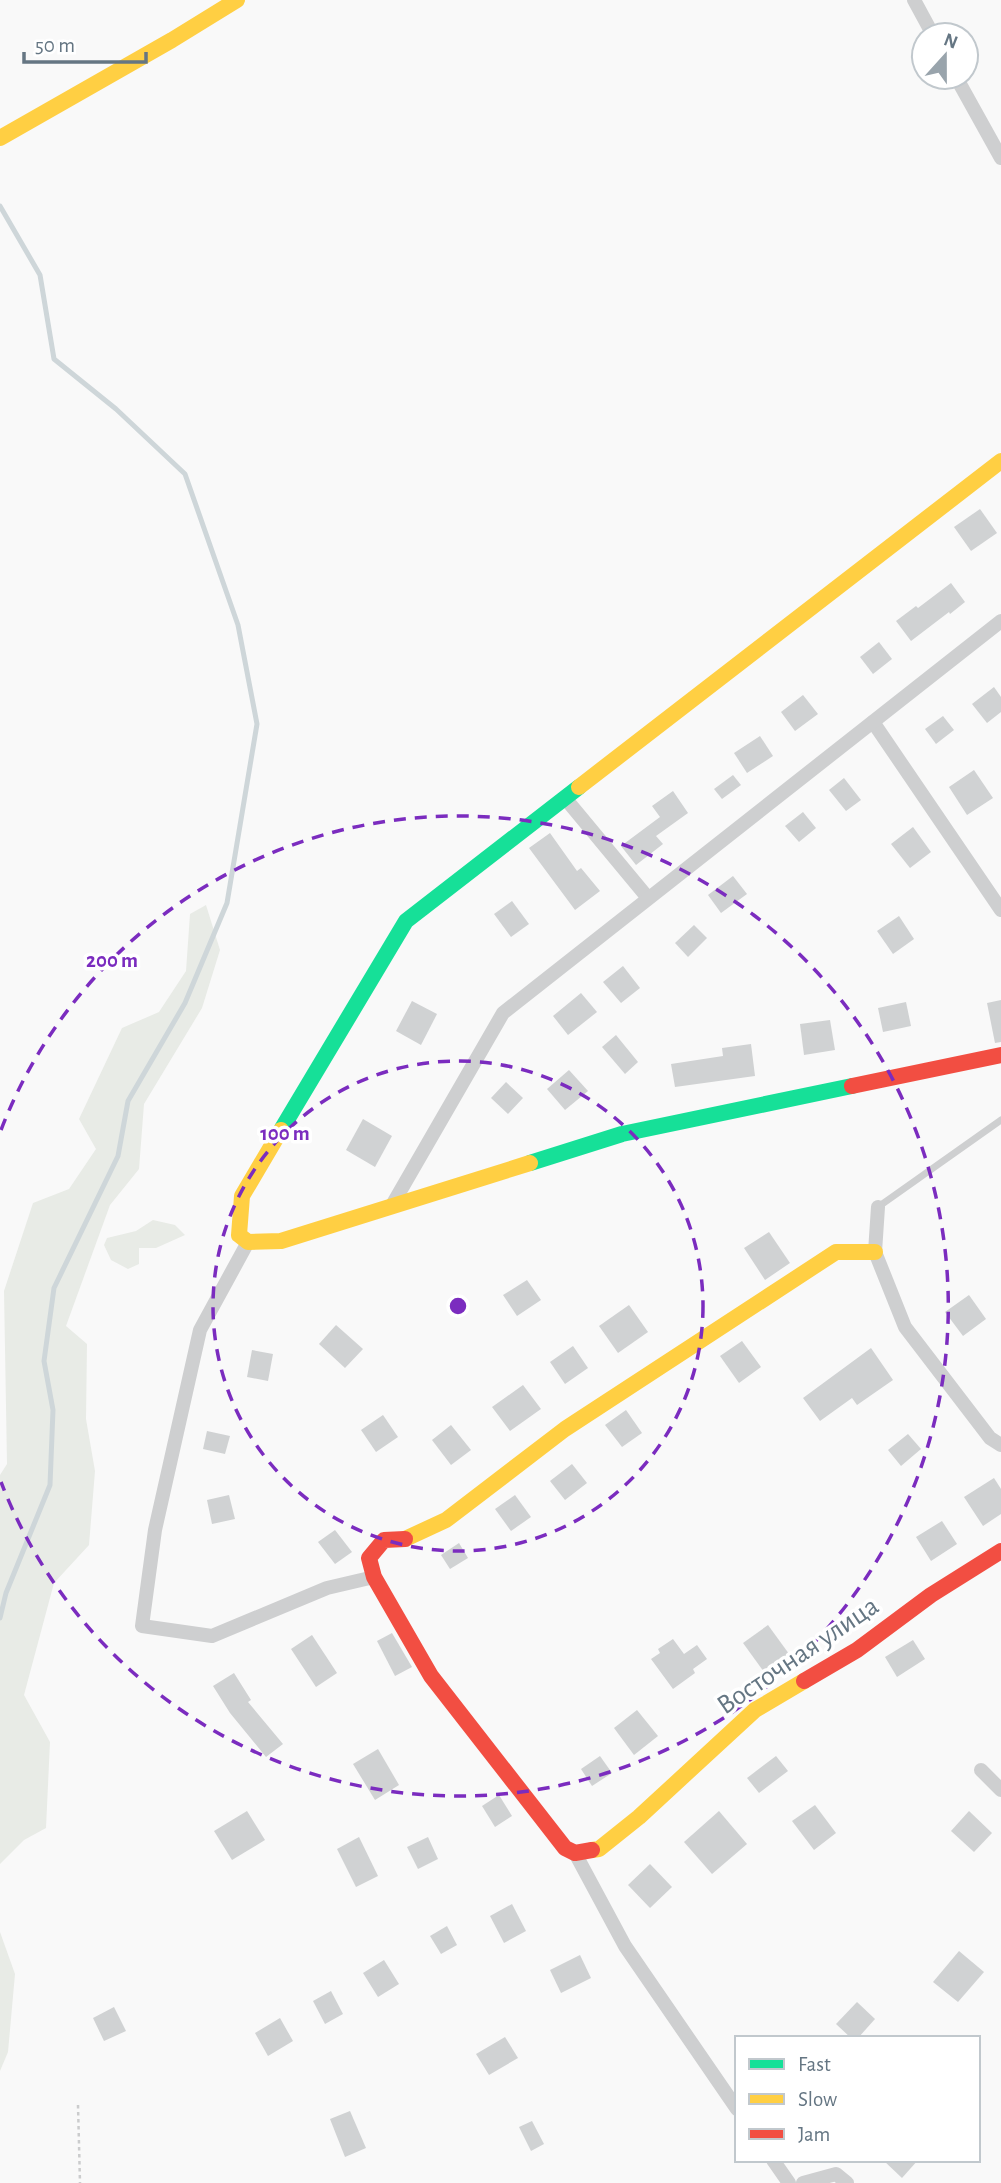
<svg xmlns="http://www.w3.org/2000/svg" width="1001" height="2183" font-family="'Alegreya Sans',sans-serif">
  <rect width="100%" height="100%" fill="#f9f9f9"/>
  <g fill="#e8ebe6">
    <path d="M206 905 220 950 202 1008 144 1104 139 1169 110 1205 66 1326 87 1344 86 1419 95 1471 89 1545 54 1583 24 1695 50 1742 46 1828 24 1840 0 1864V1475L7 1464 4 1291 33 1203 69 1189 96 1149 79 1119 122 1028 159 1012 186 971 190 914Z"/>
    <path d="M153 1220 175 1225 185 1235 156 1248H139V1264L128 1269 111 1260 104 1245 107 1238 136 1231Z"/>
    <path d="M0 1932 15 1974 8 2052 0 2071Z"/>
  </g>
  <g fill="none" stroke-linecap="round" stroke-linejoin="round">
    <path stroke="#ced6d9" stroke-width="5" d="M0 206 40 275 54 359 116 409 185 474 238 625 257 724 227 903 185 1003 128 1101 118 1156 54 1288 44 1361 53 1410 50 1485 6 1593 0 1618"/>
  </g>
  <g fill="#d0d2d3">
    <path d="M980 509 997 533 971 551 954 527Z"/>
    <path d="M951 583 965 602 950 614 949 612 911 641 896 621 916 606 918 608Z"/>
    <path d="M879 642 892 659 873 674 860 657Z"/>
    <path d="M994 687 1001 697V712L987 723 972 704Z"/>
    <path d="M803 695 818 714 795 731 781 712Z"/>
    <path d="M943 716 954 730 936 744 925 729Z"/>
    <path d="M760 736 773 756 747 773 734 753Z"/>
    <path d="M974 770 993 798 967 815 949 787Z"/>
    <path d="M733 775 741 785 722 799 714 789Z"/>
    <path d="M844 778 861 800 846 811 829 790Z"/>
    <path d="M673 791 688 813 656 836 663 844 636 865 621 846 660 817 652 806Z"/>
    <path d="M803 812 816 828 799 842 785 826Z"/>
    <path d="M913 827 931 852 910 868 891 844Z"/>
    <path d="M550 833 577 871 581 868 600 891 575 910 529 848Z"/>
    <path d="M733 876 747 894 721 913 708 895Z"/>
    <path d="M512 901 529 924 511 937 494 914Z"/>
    <path d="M899 916 914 939 893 954 877 931Z"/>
    <path d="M694 925 707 938 688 957 675 943Z"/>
    <path d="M623 966 640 988 621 1003 603 982Z"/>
    <path d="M581 993 597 1012 568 1035 553 1016Z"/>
    <path d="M1001 1000V1042L995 1043 987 1003Z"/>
    <path d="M412 1001 437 1014 421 1045 396 1031Z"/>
    <path d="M906 1002 911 1026 883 1032 878 1008Z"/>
    <path d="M830 1020 835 1050 804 1055 800 1024Z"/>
    <path d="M616 1035 638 1062 625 1074 602 1047Z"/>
    <path d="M751 1044 755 1076 675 1087 671 1064 723 1056 722 1048Z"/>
    <path d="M569 1070 588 1091 565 1110 547 1089Z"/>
    <path d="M506 1082 523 1098 508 1114 491 1098Z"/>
    <path d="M363 1119 392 1136 375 1167 346 1150Z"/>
    <path d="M769 1232 790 1263 765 1280 744 1248Z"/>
    <path d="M527 1280 541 1300 517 1316 503 1295Z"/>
    <path d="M969 1295 986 1319 963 1336 945 1312Z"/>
    <path d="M629 1305 648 1332 618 1353 599 1326Z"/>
    <path d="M336 1325 363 1349 345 1368 319 1344Z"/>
    <path d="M742 1341 761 1367 739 1383 720 1356Z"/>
    <path d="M573 1346 588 1368 565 1384 550 1362Z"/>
    <path d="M871 1348 893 1380 857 1405 852 1398 820 1421 803 1398Z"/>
    <path d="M252 1350 273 1354 268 1381 247 1377Z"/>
    <path d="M523 1385 541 1409 510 1431 492 1407Z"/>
    <path d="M626 1410 642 1433 622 1447 605 1425Z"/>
    <path d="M383 1415 398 1437 376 1452 361 1430Z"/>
    <path d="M451 1425 471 1450 451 1465 432 1440Z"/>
    <path d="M207 1431 230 1436 225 1454 203 1449Z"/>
    <path d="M908 1434 921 1449 901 1466 888 1450Z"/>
    <path d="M572 1464 587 1483 565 1500 550 1481Z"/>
    <path d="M994 1478 1001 1489V1514L983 1526 964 1497Z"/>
    <path d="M229 1495 235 1519 212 1524 207 1500Z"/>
    <path d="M515 1495 531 1517 511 1531 495 1509Z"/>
    <path d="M942 1521 957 1544 931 1561 916 1537Z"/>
    <path d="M335 1530 352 1552 335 1564 318 1542Z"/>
    <path d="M459 1543 468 1558 450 1569 441 1555Z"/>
    <path d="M768 1625 792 1658 767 1676 743 1643Z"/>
    <path d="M392 1633 412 1667 395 1676 377 1641Z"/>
    <path d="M312 1635 337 1673 316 1687 291 1649Z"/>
    <path d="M673 1639 684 1654 697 1645 707 1659 693 1669 695 1673 673 1689 651 1659 660 1653 658 1649Z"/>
    <path d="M913 1640 925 1659 897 1677 885 1657Z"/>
    <path d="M234 1673 251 1700 248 1702 283 1744 266 1757 230 1713 213 1686Z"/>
    <path d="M637 1710 658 1736 634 1755 614 1728Z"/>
    <path d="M378 1749 399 1785 375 1800 353 1764Z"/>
    <path d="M600 1756 612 1773 592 1786 581 1769Z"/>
    <path d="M776 1756 788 1771 759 1793 747 1778Z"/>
    <path d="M499 1795 512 1816 495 1827 482 1806Z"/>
    <path d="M815 1805 836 1833 814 1850 792 1821Z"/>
    <path d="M247 1811 265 1840 232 1860 214 1831Z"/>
    <path d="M719 1811 747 1844 712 1874 684 1842Z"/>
    <path d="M969 1811 992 1833 974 1852 951 1831Z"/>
    <path d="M359 1837 378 1876 356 1887 337 1849Z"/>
    <path d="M428 1837 438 1859 418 1869 407 1847Z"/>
    <path d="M650 1864 672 1887 650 1908 628 1885Z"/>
    <path d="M512 1904 526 1931 504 1943 490 1916Z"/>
    <path d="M447 1926 457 1945 441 1954 430 1936Z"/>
    <path d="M959 1951 984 1972 958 2002 933 1982Z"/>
    <path d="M580 1955 591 1978 561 1993 550 1970Z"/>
    <path d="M384 1960 399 1984 378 1997 363 1973Z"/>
    <path d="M331 1991 343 2014 325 2024 313 2001Z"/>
    <path d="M857 2002 875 2019 858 2038H851L836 2024Z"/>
    <path d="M114 2007 126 2031 104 2041 93 2018Z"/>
    <path d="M280 2018 293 2041 268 2056 255 2033Z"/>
    <path d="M505 2037 518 2058 489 2075 476 2054Z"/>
    <path d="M350 2111 366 2148 345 2157 330 2119Z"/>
    <path d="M532 2121 544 2144 531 2151 519 2127Z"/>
    <path d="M883 2160H918L902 2178Z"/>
  </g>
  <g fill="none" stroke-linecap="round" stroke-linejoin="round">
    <path stroke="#cbcccd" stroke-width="2.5" stroke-dasharray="3.5 3.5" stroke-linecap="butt" d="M78 2105 80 2183"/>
    <path stroke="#cecfd0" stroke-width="7" d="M878 1207 1001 1120"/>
    <g stroke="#cecfd0" stroke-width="14">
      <path d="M914 0 933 35"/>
      <path d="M956 77 1001 158"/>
      <path d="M873 722 1001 910"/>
      <path d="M565 798 648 898"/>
      <path d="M391 1207 503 1013 1001 621"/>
      <path d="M878 1207 875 1252 905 1327 990 1438 1001 1445"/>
      <path d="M248 1242 200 1330 155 1530 142 1626 212 1636 327 1588 374 1577"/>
      <path d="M981 1770 1001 1790"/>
      <path d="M575 1853 625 1946 737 2109"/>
      <path d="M773 2160 789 2183"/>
      <path d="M803 2183 836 2174 847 2183"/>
    </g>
    <g stroke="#16e098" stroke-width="16">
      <path d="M281 1130 406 921 579 787"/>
      <path d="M530 1163 622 1134 852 1086"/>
    </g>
    <g stroke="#ffcf43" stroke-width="16">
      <path d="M0 138 172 40 237 0"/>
      <path d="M579 787 1001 461"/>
      <path d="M281 1130 242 1196 239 1235 248 1242 281 1241 530 1163"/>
      <path d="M405 1539 446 1520 565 1429 836 1252H875"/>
      <path d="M592 1850 599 1849 639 1817 755 1710 804 1681"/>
    </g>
    <g stroke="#f24e42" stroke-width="16">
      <path d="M852 1086 1001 1055"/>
      <path d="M405 1539 384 1540 369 1558 374 1577 431 1676 565 1848 575 1853 592 1850"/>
      <path d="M804 1681 857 1650 931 1595 1001 1551"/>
    </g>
  </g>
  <g fill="none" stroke="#7b2cbf" stroke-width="3.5" stroke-dasharray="12 9">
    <circle cx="458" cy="1306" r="245"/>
    <path d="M1 1130A490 490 0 1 1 1 1482"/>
  </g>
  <g text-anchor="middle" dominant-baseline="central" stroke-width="7" stroke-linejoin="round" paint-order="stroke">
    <g font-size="28" fill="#657683" stroke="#fff">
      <text transform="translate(798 1656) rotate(-34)">Восточная улица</text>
    </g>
  </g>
  <circle cx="458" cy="1306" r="10" fill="#7b2cbf" stroke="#fff" stroke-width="3.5"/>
  <g font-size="21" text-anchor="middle" font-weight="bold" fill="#7b2cbf" stroke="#fff" stroke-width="7" stroke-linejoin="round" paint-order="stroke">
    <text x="112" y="967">200 m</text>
    <text x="285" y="1140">100 m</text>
  </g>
  <rect x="735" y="2036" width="245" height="126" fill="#ffffff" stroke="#c1c8cd" stroke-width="2"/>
  <rect x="749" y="2059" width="35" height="10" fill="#16e098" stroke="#c1c8cd" stroke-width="2"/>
  <text x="798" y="2071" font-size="21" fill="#657683">Fast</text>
  <rect x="749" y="2094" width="35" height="10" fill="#ffcf43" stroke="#c1c8cd" stroke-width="2"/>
  <text x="798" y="2106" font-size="21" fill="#657683">Slow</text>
  <rect x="749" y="2129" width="35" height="10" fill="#f24e42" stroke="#c1c8cd" stroke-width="2"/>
  <text x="798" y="2141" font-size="21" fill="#657683">Jam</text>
  <g transform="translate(945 56) rotate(21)"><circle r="33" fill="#ffffff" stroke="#c1c8cd" stroke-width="2"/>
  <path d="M0-5L12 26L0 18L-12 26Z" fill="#99a4ac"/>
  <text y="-10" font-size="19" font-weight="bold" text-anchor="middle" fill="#657683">N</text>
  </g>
  <path d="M24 52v10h122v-10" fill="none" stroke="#657683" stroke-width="3.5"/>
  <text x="35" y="52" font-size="21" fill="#657683" stroke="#ffffff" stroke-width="5" paint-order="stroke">50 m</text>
</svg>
